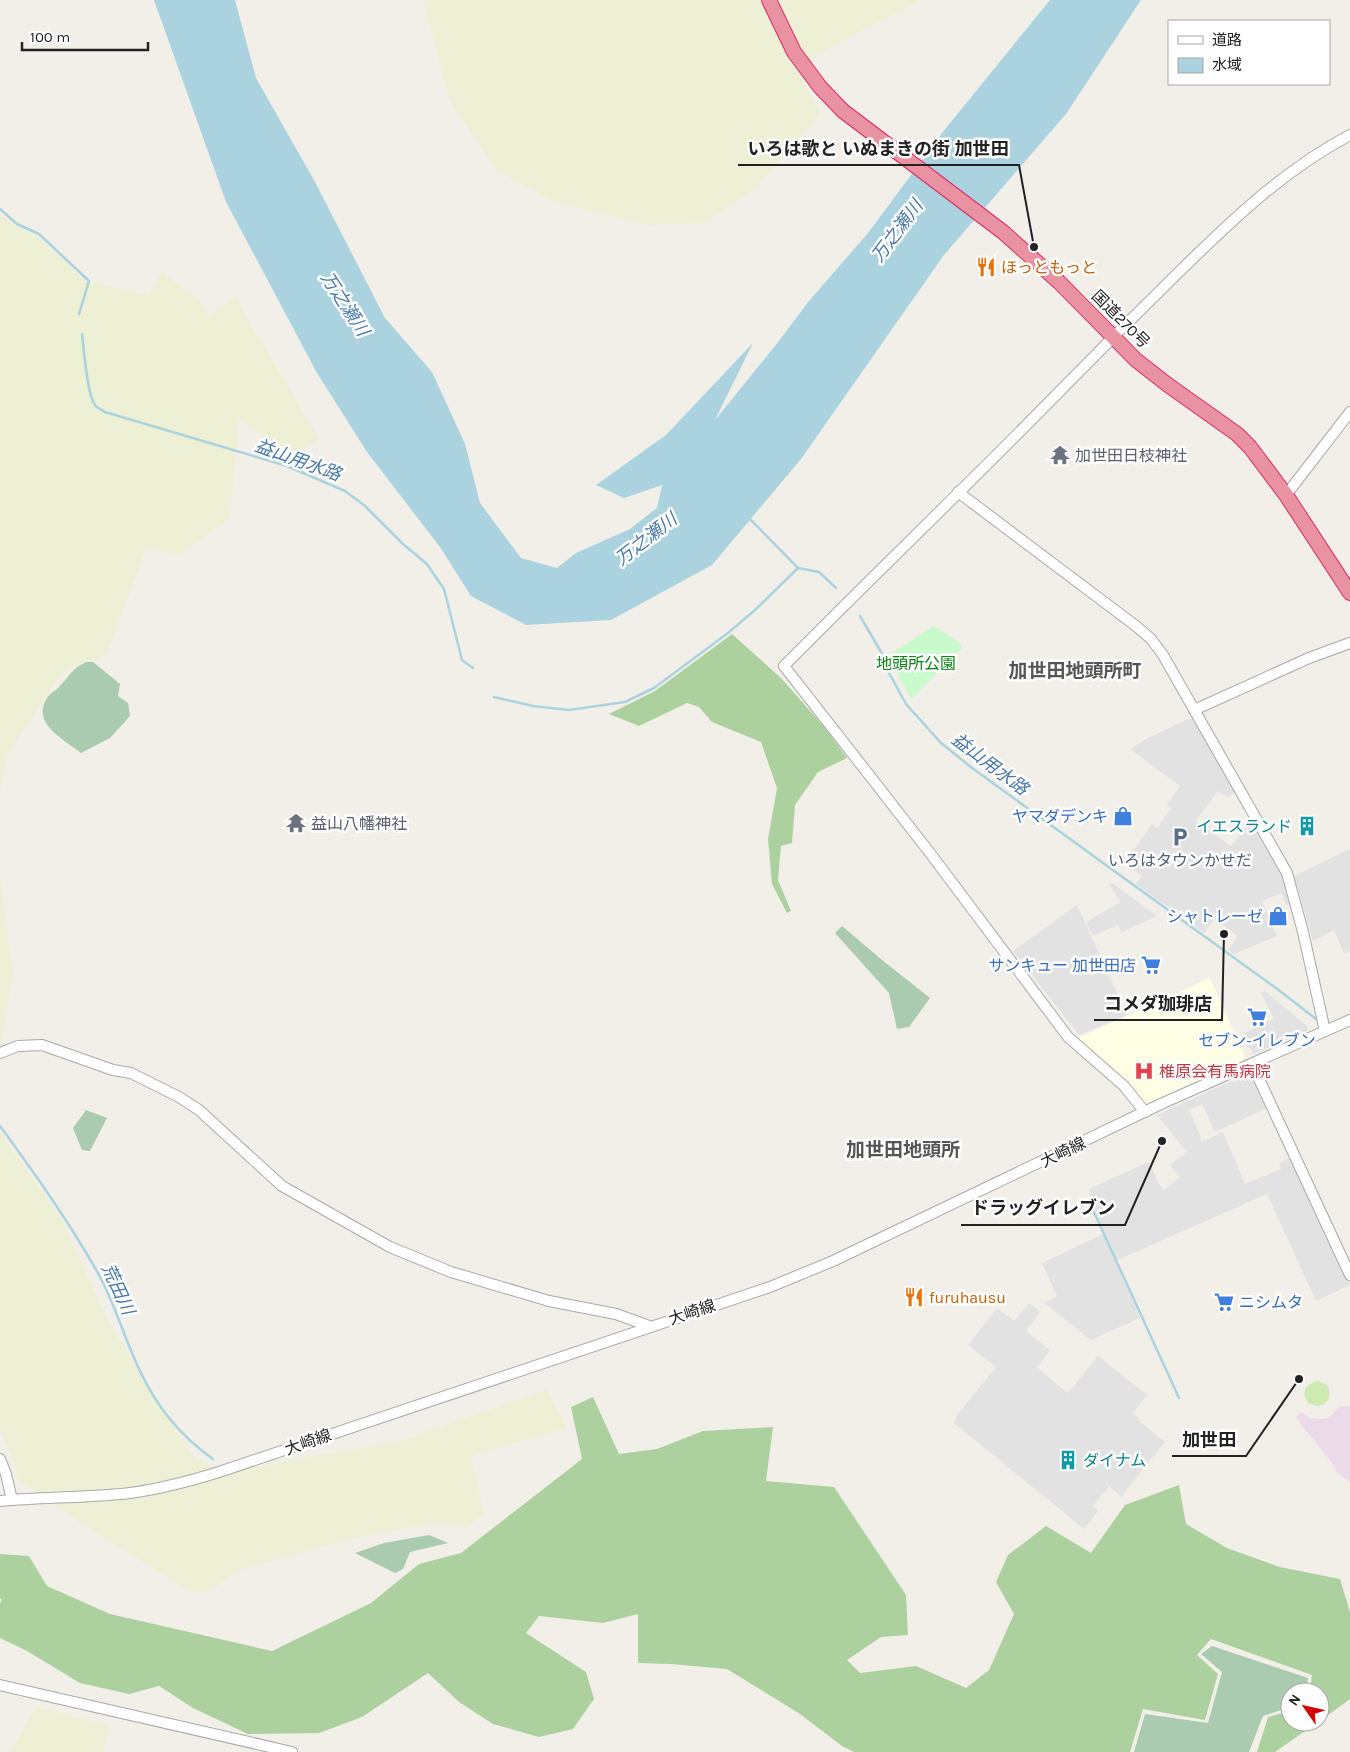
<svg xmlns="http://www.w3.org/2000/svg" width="1350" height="1752" font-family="Karla,'Noto Sans JP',sans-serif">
  <rect width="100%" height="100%" fill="#f2efe9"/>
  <path fill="#ebdbe8" d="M1350 1406V1482L1335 1471 1336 1468 1296 1418 1301 1412 1310 1418 1318 1419 1327 1418 1333 1414 1338 1407Z"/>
  <path fill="#ffffe5" d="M1210 978 1245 1057 1242 1061 1146 1104 1126 1082 1076 1039Z"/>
  <g fill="#eef0d5">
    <path d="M423 0H919L916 3 796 65 820 114 755 189 704 223 648 225 552 201 497 170 450 101Z"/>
    <path d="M0 214 20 229 37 236 86 281 149 295 162 272 196 298 210 315 235 297 319 439 290 456 239 418 230 518 180 554 146 549 107 654 61 674 7 755 0 795Z"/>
    <path d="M0 875 13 975 0 1051Z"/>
    <path d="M0 1133 61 1218 110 1324 193 1457 227 1472 401 1441 547 1389 567 1428 471 1456 484 1513 466 1528 432 1523 347 1540 240 1570 211 1590 198 1593 183 1587 68 1515 33 1489 18 1481 17 1471 5 1440 0 1433Z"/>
    <path d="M37 1707 110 1726 103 1752H9Z"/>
  </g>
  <path fill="#cdebb0" d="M1316 1380 1327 1385C1333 1395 1328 1405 1317 1406L1308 1403 1304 1395 1306 1387Z"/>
  <g fill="#add19e">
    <path d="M732 634 782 679 826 729 847 758 818 772 795 805 792 843 781 846 778 880 791 911 787 913 772 884 768 839 777 788 761 742 712 722 699 707 687 703 639 726 609 714 655 691Z"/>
    <path d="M593 1397 619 1454 657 1449 703 1431 773 1427 766 1481 834 1487 906 1595 908 1635 881 1637 847 1660 860 1673 916 1666 966 1688 989 1670 1014 1614 996 1582 1008 1555 1046 1526 1091 1553 1125 1505 1179 1485 1186 1524 1227 1548 1280 1567 1340 1579 1350 1612V1699L1320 1721V1692H1310L1312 1675 1211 1639 1197 1655 1218 1674 1205 1720 1143 1709 1130 1752H854L842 1746 800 1714 727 1669 671 1664 638 1663V1614L603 1623 539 1616 526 1633 586 1672 594 1699 573 1729 539 1737 493 1724 459 1702 428 1673 362 1717 319 1733 248 1734 193 1708 159 1686 129 1694 80 1683 27 1651 0 1638V1603L2 1600 0 1598V1554L29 1556 47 1586 110 1614 272 1651 371 1603 419 1564 461 1553 582 1459 571 1407Z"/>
    <path d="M1290 1711V1722H1318L1275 1752H1257L1268 1717Z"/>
  </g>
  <g fill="#aacbaf">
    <path d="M86 662H93L120 684 118 696 128 703 130 716 110 738 81 753C64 739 31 724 47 698 50 693 57 690 61 685 72 673 71 670 86 662Z"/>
    <path d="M842 926 882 960 930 998 909 1027 897 1029 889 993 835 933Z"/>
    <path d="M86 1110 107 1118 90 1151 82 1150 73 1128Z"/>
    <path d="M429 1535 448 1543 410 1552 403 1569 395 1573 355 1553 384 1543Z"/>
    <path d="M1212 1646 1308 1678 1306 1692H1290V1707L1263 1716 1249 1752H1134L1145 1714 1208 1723 1222 1672 1201 1654Z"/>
  </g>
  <path fill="#c8facc" d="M934 626 961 644 962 648 911 699 888 655Z"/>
  <g fill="#e2e2e2">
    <path d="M1188 719H1193L1235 791 1229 798 1218 791 1196 821 1231 846 1251 819 1283 875 1291 903 1286 905 1281 893 1262 901 1277 936 1234 954 1228 950 1238 936 1215 919 1204 933 1136 884 1142 876 1127 865 1133 858 1130 855 1152 824 1157 828 1171 808 1167 805 1180 786 1130 749 1146 739Z"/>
    <path d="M1350 849V951L1344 953 1334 930 1313 941 1294 876Z"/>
    <path d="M1112 883 1157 916 1122 932 1118 925 1093 936 1086 922 1121 902 1109 884Z"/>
    <path d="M1077 905 1127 1015 1079 1035 1013 951Z"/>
    <path d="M1265 991 1308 1027 1307 1031 1254 1054 1252 1053 1243 1034 1274 1019 1261 993Z"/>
    <path d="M1247 1074H1253L1269 1107 1215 1132 1202 1104 1189 1110 1201 1137 1200 1138 1202 1142 1223 1132 1245 1184 1281 1169 1279 1163 1290 1158 1350 1285 1316 1301 1267 1194 1115 1261 1140 1318 1091 1340 1044 1303 1057 1296 1042 1263 1103 1234 1111 1253 1114 1252 1091 1202 1089 1189 1149 1162 1159 1184 1164 1190 1180 1177 1170 1165 1187 1152 1157 1115Z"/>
    <path d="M1029 1303 1040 1312 1026 1331 1050 1350 1037 1368 1068 1393 1098 1356 1147 1395 1133 1413 1139 1418 1138 1420 1165 1442 1121 1497 1109 1486 1093 1506 1098 1511 1084 1529 954 1423 958 1414 996 1367 968 1345 997 1308 1014 1321Z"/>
  </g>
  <path fill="#aad3df" d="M154 0H235L256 78 315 182 385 318 432 372 465 444 480 503 521 558 557 568 576 553 630 529 657 508 662 485 624 498 596 485 666 435 753 343 715 420 775 346 809 301 868 233 946 128 1050 0H1141L1066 114 944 255 801 459 712 565 611 620 526 625 471 596 440 547 367 452 317 373 226 202Z"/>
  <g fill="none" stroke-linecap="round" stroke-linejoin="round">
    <g stroke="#aad3df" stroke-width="2.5">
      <path d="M0 209 17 224 39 234 89 281 79 314"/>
      <path d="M82 334C84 350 87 394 95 405 97 408 102 410 105 412L287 466 345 491 365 506 403 544 427 564 444 589 462 660 473 668"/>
      <path d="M748 517 798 568"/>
      <path d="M798 568 819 572 836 588"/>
      <path d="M860 616 881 652 889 673 906 704 941 743 972 768 1280 991 1316 1019"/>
      <path d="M494 697 533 706 569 710 625 702 654 688 728 633 755 610 798 568"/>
      <path d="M0 1126C35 1174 70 1223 99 1275 116 1306 125 1341 141 1373 157 1407 182 1437 213 1459"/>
      <path d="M1093 1210 1179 1398"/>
    </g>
    <defs>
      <g id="minor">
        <path d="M958 492 1136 626 1151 639 1163 655 1287 873 1303 932 1325 1031"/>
        <path d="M1286 495 1350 412"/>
        <path d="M1194 710 1309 658 1350 643"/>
        <path d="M0 1053 18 1046 42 1045 113 1070 131 1073 179 1097 199 1110 282 1186 390 1247 451 1272 549 1301 616 1314 649 1326"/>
        <path d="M1252 1064 1350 1275"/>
        <path d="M1145 1112 1124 1086 1068 1037 930 853 784 666C875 574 968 485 1058 393 1098 352 1139 311 1180 271 1233 219 1284 170 1350 135"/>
        <path d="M0 1459 6 1474 12 1500"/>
        <path d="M0 1501C43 1497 86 1498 130 1493 160 1489 190 1481 219 1472L770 1287 833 1261 1163 1103 1350 1020"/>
        <path d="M0 1685 292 1752"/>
      </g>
      <path id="highway" d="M769 0 794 52 820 87 843 111 1003 232 1059 282 1136 360 1168 385 1237 434 1250 447 1286 495 1350 593"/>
    </defs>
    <use href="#minor" stroke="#a9a9a9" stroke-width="12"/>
    <use href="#highway" stroke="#dc2a67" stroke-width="16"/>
    <use href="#minor" stroke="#fff" stroke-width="10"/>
    <use href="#highway" stroke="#e892a2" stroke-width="14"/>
  </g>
  <defs>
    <symbol id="restaurant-bare" viewBox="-9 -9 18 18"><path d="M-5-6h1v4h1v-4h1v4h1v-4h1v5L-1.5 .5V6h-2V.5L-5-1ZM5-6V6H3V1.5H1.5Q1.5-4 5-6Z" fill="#e8710a" stroke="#fff" stroke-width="2.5" paint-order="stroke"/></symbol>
    <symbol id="temple-bare" viewBox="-9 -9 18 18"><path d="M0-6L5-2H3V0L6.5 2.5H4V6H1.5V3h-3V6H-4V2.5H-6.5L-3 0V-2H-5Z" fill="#6b7280" stroke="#fff" stroke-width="2.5" paint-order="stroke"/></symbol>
    <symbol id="shop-bare" viewBox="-9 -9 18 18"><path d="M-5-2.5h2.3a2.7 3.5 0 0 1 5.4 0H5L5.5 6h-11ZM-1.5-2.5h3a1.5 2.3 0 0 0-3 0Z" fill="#3f7fe0" stroke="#fff" stroke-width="2.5" paint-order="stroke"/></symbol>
    <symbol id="building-bare" viewBox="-9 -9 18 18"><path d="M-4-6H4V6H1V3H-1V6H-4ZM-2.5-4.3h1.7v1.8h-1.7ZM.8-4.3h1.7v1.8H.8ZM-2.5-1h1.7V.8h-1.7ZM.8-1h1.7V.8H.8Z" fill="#0f9aa8" stroke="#fff" stroke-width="2.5" paint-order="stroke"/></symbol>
    <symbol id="parking-bare" viewBox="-9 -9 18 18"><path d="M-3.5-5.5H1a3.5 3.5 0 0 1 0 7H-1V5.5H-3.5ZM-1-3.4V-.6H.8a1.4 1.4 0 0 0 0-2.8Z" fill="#5c6f8a" stroke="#fff" stroke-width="2.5" paint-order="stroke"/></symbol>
    <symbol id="supermarket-bare" viewBox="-9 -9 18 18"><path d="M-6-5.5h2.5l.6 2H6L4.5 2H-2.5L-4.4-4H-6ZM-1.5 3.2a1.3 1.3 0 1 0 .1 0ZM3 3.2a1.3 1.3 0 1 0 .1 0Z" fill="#3f7fe0" stroke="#fff" stroke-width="2.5" paint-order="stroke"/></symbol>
    <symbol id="hospital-bare" viewBox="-9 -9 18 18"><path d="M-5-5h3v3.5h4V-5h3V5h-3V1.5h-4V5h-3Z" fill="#e0444e" stroke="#fff" stroke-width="2.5" paint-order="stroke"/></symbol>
  </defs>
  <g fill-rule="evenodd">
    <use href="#restaurant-bare" x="972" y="253" width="28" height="28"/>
    <use href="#temple-bare" x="1046" y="441" width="28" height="28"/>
    <use href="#shop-bare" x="1109" y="802" width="28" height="28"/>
    <use href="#temple-bare" x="282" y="809" width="28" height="28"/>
    <use href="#building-bare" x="1293" y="812" width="28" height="28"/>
    <use href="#parking-bare" x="1166" y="823" width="28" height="28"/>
    <use href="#shop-bare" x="1264" y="902" width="28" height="28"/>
    <use href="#supermarket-bare" x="1137" y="951" width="28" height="28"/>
    <use href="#supermarket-bare" x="1243" y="1003" width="28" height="28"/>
    <use href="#hospital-bare" x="1130" y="1057" width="28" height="28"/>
    <use href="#restaurant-bare" x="900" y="1283" width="28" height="28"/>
    <use href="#supermarket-bare" x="1210" y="1288" width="28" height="28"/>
    <use href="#building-bare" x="1054" y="1446" width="28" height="28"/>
  </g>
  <g text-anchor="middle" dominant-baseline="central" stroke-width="5" stroke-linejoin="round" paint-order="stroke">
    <g font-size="16" fill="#c56008" stroke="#fff" text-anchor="start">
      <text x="1001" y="267">ほっともっと</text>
      <text x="929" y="1297">furuhausu</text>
    </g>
    <g font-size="16" fill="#222" stroke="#fff">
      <text transform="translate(1121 319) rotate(45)">国道270号</text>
      <text transform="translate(1063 1152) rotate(-26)">大崎線</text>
      <text transform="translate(692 1312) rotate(-18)">大崎線</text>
      <text transform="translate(308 1442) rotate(-19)">大崎線</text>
    </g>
    <g font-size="16" fill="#5b616d" stroke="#fff" text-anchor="start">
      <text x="1075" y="455">加世田日枝神社</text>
      <text x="311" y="823">益山八幡神社</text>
    </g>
    <g font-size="16" fill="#0c8416" stroke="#fff">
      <text x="916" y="663">地頭所公園</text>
    </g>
    <g font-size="16" fill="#366cbe" stroke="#fff" text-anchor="end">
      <text x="1108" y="816">ヤマダデンキ</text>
      <text x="1263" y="916">シャトレーゼ</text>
      <text x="1136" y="965">サンキュー 加世田店</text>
      <text x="1257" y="1040" text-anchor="middle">セブン-イレブン</text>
      <text x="1239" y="1302" text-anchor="start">ニシムタ</text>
    </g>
    <g font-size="16" fill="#0d838f" stroke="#fff" text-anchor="end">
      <text x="1292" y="826">イエスランド</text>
      <text x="1083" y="1460" text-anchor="start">ダイナム</text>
    </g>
    <g font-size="16" fill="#4e5e75" stroke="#fff">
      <text x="1180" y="860">いろはタウンかせだ</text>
    </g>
    <g font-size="16" fill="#be3a42" stroke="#fff" text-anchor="start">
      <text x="1159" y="1071">椎原会有馬病院</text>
    </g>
    <g font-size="18" font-style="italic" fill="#4a7aab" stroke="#fff">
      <text transform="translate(897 231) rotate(-53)">万之瀬川</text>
      <text transform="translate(345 304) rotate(57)">万之瀬川</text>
      <text transform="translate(298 460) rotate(20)">益山用水路</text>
      <text transform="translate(646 539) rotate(-38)">万之瀬川</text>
      <text transform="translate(990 764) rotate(37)">益山用水路</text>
      <text transform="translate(118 1289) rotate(65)">荒田川</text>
    </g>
    <g font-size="19" font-weight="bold" fill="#555" stroke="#fff">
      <text x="1075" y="671">加世田地頭所町</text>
      <text x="903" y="1150">加世田地頭所</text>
    </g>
  </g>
  <path fill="none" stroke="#222" stroke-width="2" d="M1034 247L1019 165H738M1224 934L1222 1020H1094M1162 1141L1125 1225H961M1299 1379L1246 1456H1172"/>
  <g fill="#222" stroke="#fff" stroke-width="2">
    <circle cx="1034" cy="247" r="5"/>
    <circle cx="1224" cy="934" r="5"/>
    <circle cx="1162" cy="1141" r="5"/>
    <circle cx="1299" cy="1379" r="5"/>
  </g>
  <g font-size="18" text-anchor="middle" font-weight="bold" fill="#222" stroke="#fff" stroke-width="5" stroke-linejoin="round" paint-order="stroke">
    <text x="878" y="155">いろは歌と いぬまきの街 加世田</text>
    <text x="1158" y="1010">コメダ珈琲店</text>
    <text x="1043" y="1214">ドラッグイレブン</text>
    <text x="1209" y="1446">加世田</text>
  </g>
  <rect x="1168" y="20" width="162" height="65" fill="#ffffff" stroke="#a7a7a7"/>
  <rect x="1178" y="36" width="25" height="8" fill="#ffffff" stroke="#a7a7a7"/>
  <text x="1212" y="45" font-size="15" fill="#222222">道路</text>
  <rect x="1178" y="58" width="25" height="15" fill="#aad3df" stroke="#a7a7a7"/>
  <text x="1212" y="70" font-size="15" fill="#222222">水域</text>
  <g transform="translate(1305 1707) rotate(304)"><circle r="24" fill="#ffffff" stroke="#a7a7a7"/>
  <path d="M0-4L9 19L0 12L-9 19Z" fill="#d40000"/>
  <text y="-8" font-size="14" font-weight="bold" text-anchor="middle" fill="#222222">N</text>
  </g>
  <path d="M22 42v8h126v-8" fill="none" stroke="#222222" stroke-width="2.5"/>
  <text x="30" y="42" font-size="15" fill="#222222" stroke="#ffffff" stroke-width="4" paint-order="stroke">100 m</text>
</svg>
